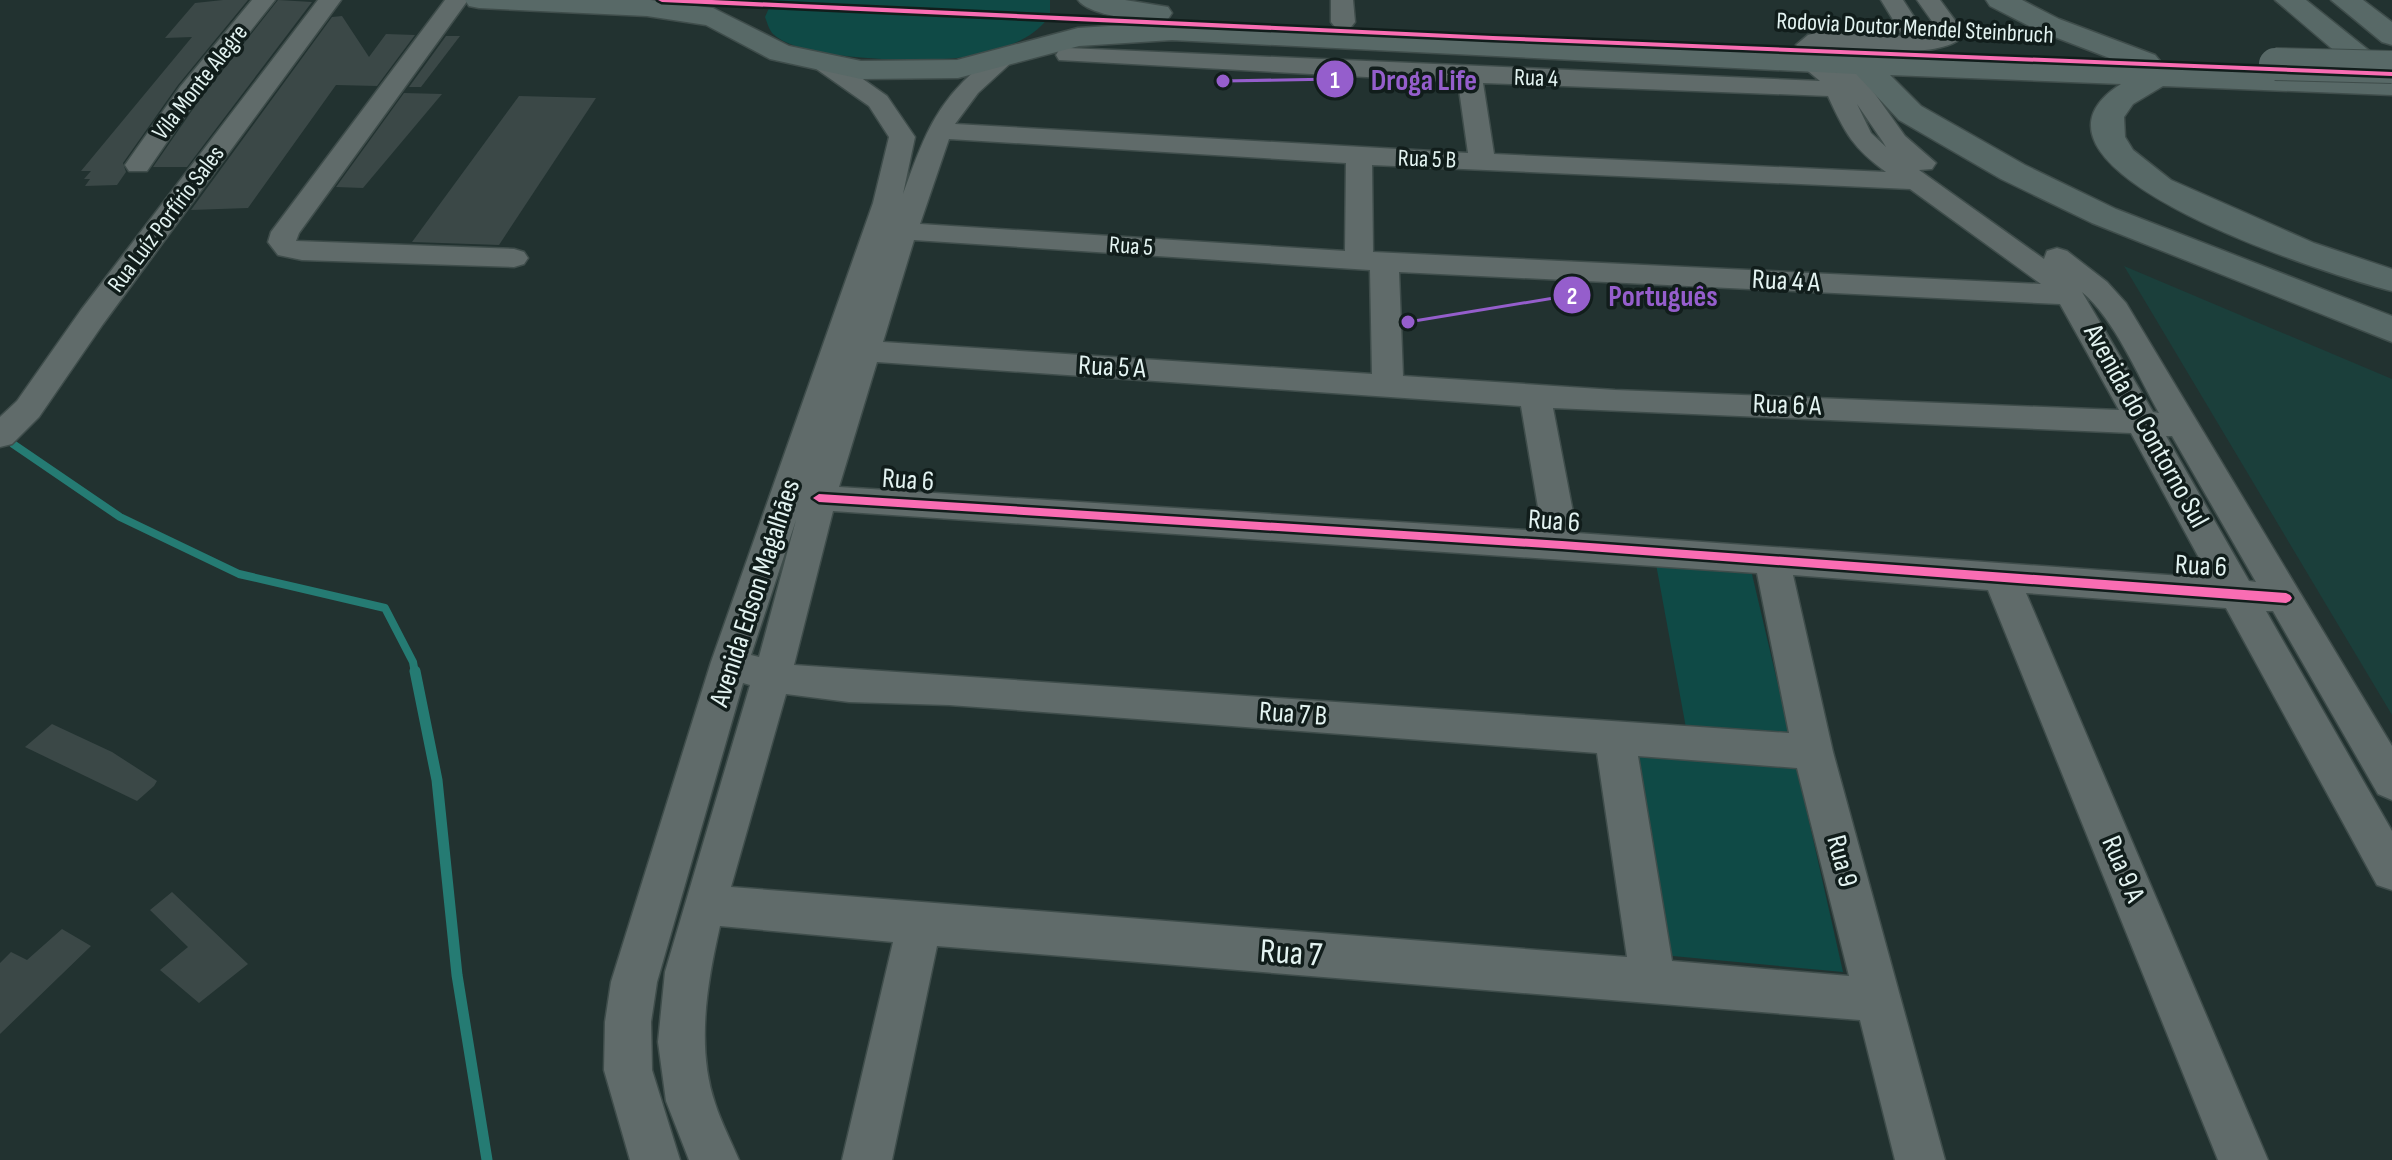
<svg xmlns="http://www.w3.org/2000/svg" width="2392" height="1160" font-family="'Sofia Sans Condensed',sans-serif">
  <rect width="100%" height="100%" fill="#223230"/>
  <path fill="#1b3f3b" d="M2124 266 2392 379V715Z"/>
  <g fill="#0f4a46">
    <path d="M773 0H1050V15L770 2Z"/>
    <path d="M769 8 1047 19C1033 39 1001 50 978 55 939 64 801 62 773 34 769 30 767 22 765 17Z"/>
    <path d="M1656 564 1751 570 1790 736 1686 728Z"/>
    <path d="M1634 755 1797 768 1843 972 1662 955Z"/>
  </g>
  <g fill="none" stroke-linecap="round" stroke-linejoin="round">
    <path stroke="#257b73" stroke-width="8" d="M13 444 120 517 239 574 385 608 413 662 415 673"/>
    <path stroke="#257b73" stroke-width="11" d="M415 671 437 780 457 975 487 1160"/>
  </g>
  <g fill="#3b4847">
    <path d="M223 0H248L178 85 123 163 126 172 117 185 85 186 90 179H84L91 171H81L192 37 165 38 195 3Z"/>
    <path d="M278 0 312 2 187 167H153L200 99Z"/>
    <path d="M342 16 369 57 386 34 415 35 377 86 336 85 248 208 191 210 332 17Z"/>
    <path d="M446 36H460L421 87H409Z"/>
    <path d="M404 93 442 94 363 188 336 187Z"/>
    <path d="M519 96 596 98 499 245 412 242Z"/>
    <path d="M52 724 112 752 157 781 154 786 137 801 25 747Z"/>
    <path d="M172 892 248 964 199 1003 160 970 188 947 150 910Z"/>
    <path d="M62 929 91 946 0 1034V963L11 952 27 960Z"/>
  </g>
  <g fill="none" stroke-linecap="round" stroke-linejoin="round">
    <defs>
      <g id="minor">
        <path d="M252 0H275L198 97 147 171H129L125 165 180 87Z"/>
        <path d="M318 0H341L103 324 39 417 12 444 0 447V417L17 401 81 310Z"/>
        <path d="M445 0H468L299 233 296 241 514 249 524 252 528 258 524 264 514 267 302 260 278 255 268 242 271 232Z"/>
        <path d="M1331 0H1353L1355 22 1351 27H1335L1331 22Z"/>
        <path d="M1881 0H1903L1927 37 1939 31 1917 0H1940L1965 34C1944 62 1854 48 1821 47L1808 52 1800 50 1796 45 1808 35 1816 33 1903 36Z"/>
        <path d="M1068 48 1820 81 1797 62 1800 57H1818L1837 71 1842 62H1860L1865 80 1905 136 1936 163 1932 169 1919 170 2044 259 2047 251 2057 248 2067 251 2107 282 2126 303 2392 746V800L2378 794 2273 611H2266L2392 831V890L2377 885 2226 608 2026 593 2268 1160H2218L1988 590 1793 575 1833 752 1945 1160H1895L1860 1020 937 946 892 1160H842L893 942 720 926C707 983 696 1047 715 1103 721 1122 731 1141 739 1160H689L666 1101 658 1042 665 972 750 685 743 683 657 982 651 1022 652 1070 680 1160H630L604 1070 605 1022 611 982 711 662 873 203 889 137 869 106 815 68 812 63 815 58H833L887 96 915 137 903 194C922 142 934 105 978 68 989 58 996 51 1011 55L1014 60 978 93 955 124 1468 153 1458 82 1059 60 1056 55 1059 50ZM1483 83 1828 96C1845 133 1853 148 1886 172L1494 154ZM1857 104 1883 142 1886 147 1871 133ZM949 139 1346 163 1345 251 920 224ZM1372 165 1910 189 2041 284 1373 252ZM914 240 1370 270 1372 374 883 342ZM1399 272 2060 304 2119 410 1615 390 1403 376ZM2082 292C2114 318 2138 376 2159 413L2153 412ZM877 362 1521 406 1542 531 839 487ZM1553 408 2131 433 2210 578 1577 533ZM2166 436H2172L2256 582 2249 581ZM833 511 1757 573 1789 733 794 665ZM796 520 759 657 751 655ZM786 694 849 702 949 705 1597 753 1627 957 731 887ZM1638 756 1797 768 1849 976 1672 961Z"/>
      </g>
      <g id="highway">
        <path d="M465 0H650L713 8 789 46 861 61 957 60 1078 28 1172 22 2133 67 2039 31 1990 6 1986 0H2022L2059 19 2155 55 2160 61 2154 68 2364 76 2275 0H2306L2392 69V95L2163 86 2133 104 2124 117 2125 137 2133 150 2171 180 2314 243 2392 269V291C2342 279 1987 169 2121 84L1890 75 1921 106 2025 165 2116 209 2392 316V342L2092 223 2001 179 1899 120 1856 74 1172 40 1079 46 958 78 861 79 770 59 706 25 647 16 479 8 469 6Z"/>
        <path d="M1078 0H1125L1168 7 1172 13 1168 19C1150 24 1089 16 1078 0Z"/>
        <path d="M2331 0H2363L2392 22V45L2382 42Z"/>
      </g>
    </defs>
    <use href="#minor" stroke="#3f4d4b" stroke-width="3"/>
    <use href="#highway" stroke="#3f4d4b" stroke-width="3"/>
    <use href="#minor" fill="#606b6a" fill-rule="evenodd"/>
    <use href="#highway" fill="#586967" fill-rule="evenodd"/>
    <defs>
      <path id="highway-bridge" d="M2275 64 2392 67"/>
    </defs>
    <use href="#highway-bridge" stroke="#3f4d4b" stroke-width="34" stroke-linecap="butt"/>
    <use href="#highway-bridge" stroke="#586967" stroke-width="32"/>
    <defs>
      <g id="cycleway">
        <path d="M658 0H712L1493 36 2392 72V76L1493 40 662 2Z"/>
        <path d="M819 494 1562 541 2286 593 2290 595 2292 598 2290 601 2286 603 1562 549 819 502 813 498Z"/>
      </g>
    </defs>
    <use href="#cycleway" stroke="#111d1b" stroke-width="5"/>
    <use href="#cycleway" fill="#f96db3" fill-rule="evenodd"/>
  </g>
  <g text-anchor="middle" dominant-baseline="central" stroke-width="7" stroke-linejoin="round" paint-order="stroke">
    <g font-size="24" fill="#e3f3f1" stroke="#111d1b">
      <text transform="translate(1915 28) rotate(3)">Rodovia Doutor Mendel Steinbruch</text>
      <text transform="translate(1536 78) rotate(2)">Rua 4</text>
      <text transform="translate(200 82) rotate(-52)">Vila Monte Alegre</text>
      <text transform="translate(1427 159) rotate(2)">Rua 5 B</text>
      <text transform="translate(166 219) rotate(-53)">Rua Luíz Porfírio Sales</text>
      <text transform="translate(1131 246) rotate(4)">Rua 5</text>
    </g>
    <g font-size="28" fill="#e3f3f1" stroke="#111d1b">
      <text transform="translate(1786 281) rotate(3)">Rua 4 A</text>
      <text transform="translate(1112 367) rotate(3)">Rua 5 A</text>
      <text transform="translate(1787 405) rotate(2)">Rua 6 A</text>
      <text transform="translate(2146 426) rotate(61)">Avenida do Contorno Sul</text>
      <text transform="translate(908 480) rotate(4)">Rua 6</text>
      <text transform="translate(1554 521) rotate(4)">Rua 6</text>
      <text transform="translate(2201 566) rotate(3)">Rua 6</text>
      <text transform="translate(755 593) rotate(-72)">Avenida Edson Magalhães</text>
      <text transform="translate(1293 714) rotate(4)">Rua 7 B</text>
      <text transform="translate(1842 861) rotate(75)">Rua 9</text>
      <text transform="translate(2123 869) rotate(67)">Rua 9 A</text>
    </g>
    <g font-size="34" fill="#e3f3f1" stroke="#111d1b">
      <text transform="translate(1291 953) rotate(4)">Rua 7</text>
    </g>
  </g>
  <path fill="none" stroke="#955ecc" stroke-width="3" d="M1223 81L1335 79M1408 322L1572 295"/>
  <g fill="#955ecc" stroke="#111d1b" stroke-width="3">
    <circle cx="1223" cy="81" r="8"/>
    <circle cx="1408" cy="322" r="8"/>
    <circle cx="1335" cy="79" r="20"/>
    <circle cx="1572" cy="295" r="20"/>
  </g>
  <g font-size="24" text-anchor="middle" font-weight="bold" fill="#fff">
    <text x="1335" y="88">1</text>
    <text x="1572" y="304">2</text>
  </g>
  <g font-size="30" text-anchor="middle" font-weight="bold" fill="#955ecc" stroke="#111d1b" stroke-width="7" stroke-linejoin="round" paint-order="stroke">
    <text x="1424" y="90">Droga Life</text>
    <text x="1663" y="306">Português</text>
  </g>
</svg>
